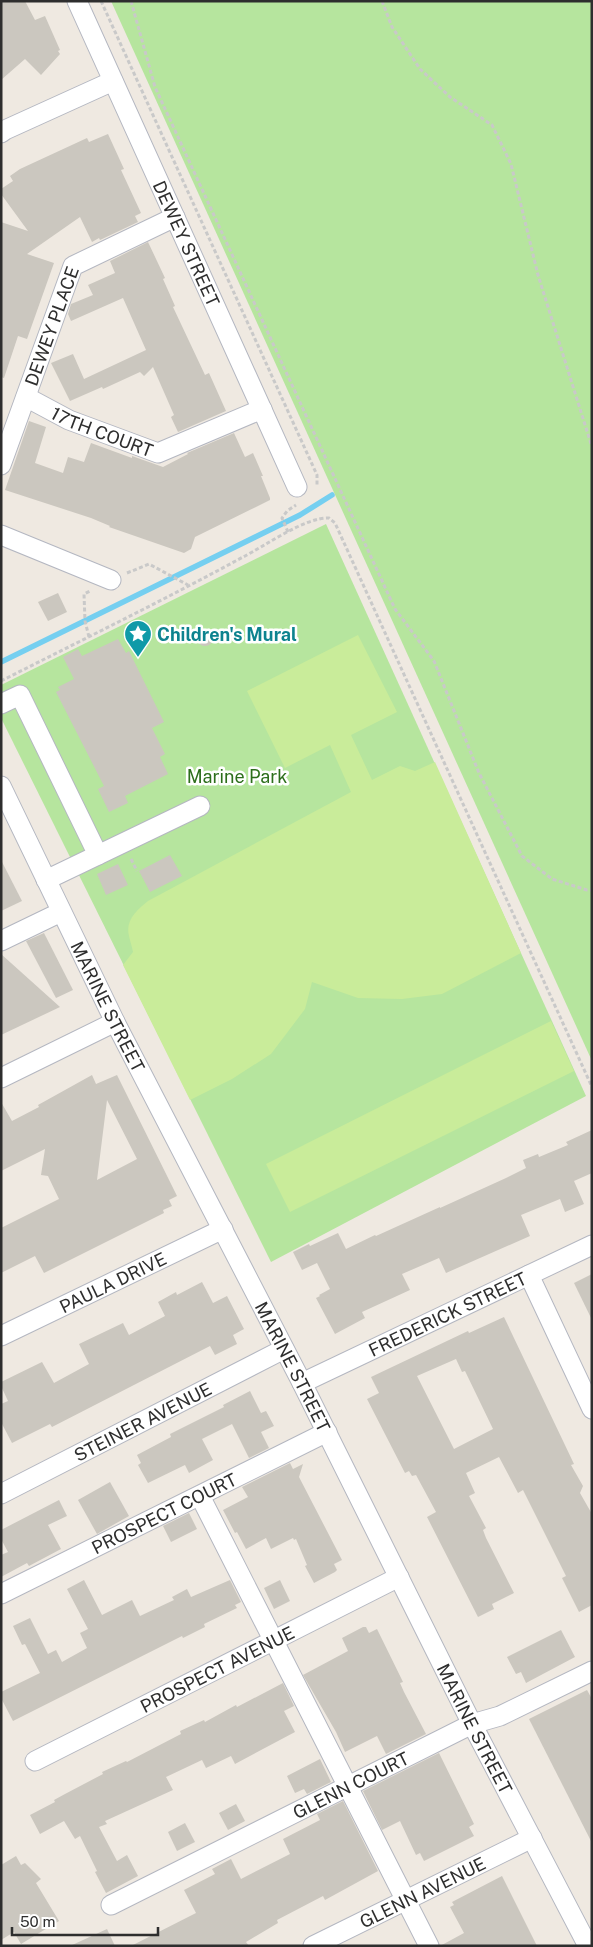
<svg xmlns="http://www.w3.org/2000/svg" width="593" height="1947" font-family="'Public Sans',sans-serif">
  <rect width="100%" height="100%" fill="#efe9e1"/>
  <g fill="#b6e59e">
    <path d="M111 1H592V1061Z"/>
    <path d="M326 524 586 1096 271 1262 1 718V685Z"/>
  </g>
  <g fill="#c9ec9a">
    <path d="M358 635 397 712 351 735 372 780 400 766 415 771 435 762 521 953 442 994 402 999 358 998 312 982 305 1009 271 1054 232 1079 190 1100 123 965 133 952C132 946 130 941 129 936 125 920 137 910 148 901L351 792 330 745 285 768 247 691Z"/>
    <path d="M551 1021 574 1071 290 1212 266 1164Z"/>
  </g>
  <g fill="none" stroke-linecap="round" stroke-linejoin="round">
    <path stroke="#75cff0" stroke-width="5.5" d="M1 662 300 515 332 495"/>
  </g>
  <g fill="#cbc7bf" fill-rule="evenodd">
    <path d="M1 1H25L35 20 45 16 60 50 58 51 60 54 41 75 25 59 1 80Z"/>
    <path d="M108 134 124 169 121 170 141 213 135 216 138 222 100 240 99 238 92 242 80 217 27 254 54 263 27 339 18 336 4 378 1 377V222L28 231 1 194V189L13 181 10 176 20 169 87 138 89 142Z"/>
    <path d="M148 242 165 278 163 279 175 306 173 307 205 375 209 373 226 411 178 432 171 417 174 415 153 367 144 376 140 372 103 389 102 387 70 401 51 363 73 354 84 379 146 350 123 298 71 321 68 314 71 304 93 295 88 285 115 273 110 261Z"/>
    <path d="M29 421 46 427 35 463 63 473 68 457 84 462 91 443 132 458V456L163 467 188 454 187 453 234 433 245 457 253 453 263 476H261L270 498V500L195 537 191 549 184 553 109 527 110 526 91 518 5 490Z"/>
    <path d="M58 593 67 612 48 621 38 602Z"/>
    <circle cx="205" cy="638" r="8"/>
    <path d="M118 639 126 653 129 651 164 722 152 728 165 754 160 757 168 774 125 796 128 803 109 812 98 789 104 786 56 692 60 690 58 687 74 679 63 657 78 649 82 656Z"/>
    <path d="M170 855 182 876 150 892 139 871Z"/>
    <path d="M1 860 22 901 1 911Z"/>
    <path d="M118 864 128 885 106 895 97 874Z"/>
    <path d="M44 933 73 990 56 998 26 941Z"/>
    <path d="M1 954 60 1007 1 1035Z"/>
    <path d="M92 1075 96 1084 117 1075 177 1196 169 1200 172 1206 163 1210 164 1213 44 1273 35 1256 1 1273V1228L59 1199 48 1176 41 1175 45 1149 1 1171V1102L12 1121 39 1107 38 1105ZM107 1100 137 1159 97 1180Z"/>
    <path d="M592 1130V1173L574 1181 584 1204 565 1212 560 1199 521 1215 530 1236 446 1273 439 1258 402 1274 410 1290 362 1312 365 1318 335 1334 316 1298 320 1296 319 1295 330 1289 317 1263 302 1270 293 1252 309 1244 310 1246 338 1233 346 1249 375 1235 376 1236 440 1207V1208L506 1178 526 1168 523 1160 538 1154 539 1157 568 1145 566 1142Z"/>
    <path d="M592 1274V1320L574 1283Z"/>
    <path d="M202 1282 213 1303 227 1296 244 1329 233 1335 237 1344 215 1355 210 1346 52 1427 50 1424 12 1443 1 1422V1404L8 1401 1 1386V1382L42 1362 54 1383 89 1364 79 1344 123 1323 129 1335 165 1316 158 1302 176 1292 177 1295Z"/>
    <path d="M504 1317 574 1464 571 1465 583 1486 580 1493 592 1514V1605L579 1612 562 1578 566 1576 523 1490 518 1493 499 1457 466 1473 475 1493 469 1496 486 1528 483 1530 486 1538 514 1593 492 1604 494 1609 478 1617 427 1517 436 1512 416 1475 412 1476 409 1471 405 1473 367 1399 379 1393 371 1377 468 1331 469 1333ZM456 1359 462 1372 465 1371 493 1429 454 1449 417 1376Z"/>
    <path d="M250 1391 261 1413 266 1411 274 1426 261 1432 269 1448 249 1458 232 1424 202 1439 213 1460 189 1473 185 1465 148 1483 138 1465 141 1463 137 1455 171 1437 170 1434 224 1407 223 1405Z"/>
    <path d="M290 1463 293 1469 303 1464 299 1477 342 1560 334 1564 337 1570 335 1572 314 1583 305 1566 307 1565 296 1539 294 1540 293 1538 271 1549 266 1538 246 1549 237 1532 235 1533 223 1510 248 1497 242 1487Z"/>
    <path d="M110 1482 129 1516 97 1534 78 1500Z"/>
    <path d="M59 1500 67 1516 48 1525 61 1549 29 1566 27 1563 1 1577V1555L8 1552 1 1539V1530Z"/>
    <path d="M189 1513 197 1529 171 1542 163 1526Z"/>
    <path d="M84 1580 102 1615 132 1600 140 1616 174 1600 172 1597 187 1589 191 1597 230 1580 241 1602 235 1605 237 1608 204 1624 205 1627 183 1638 182 1636 13 1721 1 1698V1692L40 1673 25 1644 22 1645 13 1626 30 1618 48 1654 56 1650 62 1662 87 1648 80 1633 88 1629 67 1589Z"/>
    <path d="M280 1580 290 1601 274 1609 264 1588Z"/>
    <path d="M363 1627H366L369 1633 377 1629 403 1682 400 1683 404 1692 426 1734 386 1754 377 1736 345 1752 336 1732 303 1675 348 1651 342 1638Z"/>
    <path d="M561 1630 575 1657 526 1683 521 1672 516 1674 507 1657Z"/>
    <path d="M283 1683 294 1706 284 1711 295 1732 235 1764 231 1756 206 1768 202 1760 166 1777 173 1790 105 1821 107 1824 99 1827 117 1861 127 1855 138 1876 106 1893 95 1872 97 1871 80 1836 75 1839 64 1821 40 1834 30 1815 55 1802 54 1800 65 1794 103 1774 102 1772 126 1761 127 1762 181 1734 180 1731 204 1720 205 1722 236 1705 237 1707Z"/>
    <path d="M587 1690 592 1699V1843L529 1719Z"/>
    <path d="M439 1753 474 1824 469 1827 474 1836 424 1861 420 1853 416 1855 400 1821 382 1830 363 1791Z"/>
    <path d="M320 1759 331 1782 307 1794 304 1789 295 1793 287 1776Z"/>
    <path d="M343 1801 378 1871 325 1900 323 1896 277 1920 278 1923 246 1942 249 1946H131L196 1913 184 1890 215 1874 212 1869 231 1859 241 1879 290 1854 283 1839 320 1820 317 1814Z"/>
    <path d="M236 1804 245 1821 228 1830 219 1813Z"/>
    <path d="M185 1823 195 1842 177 1851 168 1832Z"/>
    <path d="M16 1856 21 1865 25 1863 41 1879 36 1883 59 1921 21 1944 14 1932 1 1940V1865Z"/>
    <path d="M502 1876 537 1946H440L464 1933 450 1907 454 1905 452 1902Z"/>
    <path d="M107 1929 115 1946H70Z"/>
  </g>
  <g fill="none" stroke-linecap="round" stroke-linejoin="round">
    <defs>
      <g id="minor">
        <path id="s1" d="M77 1 297 487"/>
        <path d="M1 133 5 130 113 81"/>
        <path id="s2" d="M26 397 69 420 158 453 262 409"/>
        <path id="s3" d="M1 465 73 266 175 217"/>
        <path d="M1 535 111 580"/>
        <path d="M1 704 20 695 98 855"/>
        <path id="s4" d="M1 786 115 1022 302 1383 472 1724 588 1946"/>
        <path d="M46 880 200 806"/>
        <path d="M1 941 61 912"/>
        <path d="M1 1078 115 1022"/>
        <path d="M529 1275 592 1409"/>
        <path id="s5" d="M1 1336 223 1229"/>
        <path id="s6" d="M302 1383 592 1245"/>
        <path id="s7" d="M1 1494 284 1349"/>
        <path d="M200 1496 429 1946"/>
        <path id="s8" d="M1 1594 327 1432"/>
        <path id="s9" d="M35 1761 399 1577"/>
        <path id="s10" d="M111 1905 472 1724 500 1716 592 1671"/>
        <path id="s11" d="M313 1946 532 1838"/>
      </g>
    </defs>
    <use href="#minor" stroke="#b4b7c1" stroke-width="21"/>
    <g stroke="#c9c9c9" stroke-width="3" stroke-dasharray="4 2.5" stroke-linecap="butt">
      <path d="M101 1 317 475V485"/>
      <path d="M131 1 155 87 395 609 434 661 479 773 522 856 552 879 587 890H592"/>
      <path d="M382 1 392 27 420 69 450 97 492 125 511 164 538 275 592 447"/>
      <path d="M288 532 282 518 287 511 296 505"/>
      <path d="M127 573 149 564 188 585"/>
      <path d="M89 637 85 621 84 594 90 591"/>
      <path d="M1 681C82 640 164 600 243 557 265 546 305 517 329 518L335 523 592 1087"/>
      <path d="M131 859 137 871"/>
    </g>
    <use href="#minor" stroke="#fff" stroke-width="19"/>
  </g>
  <defs>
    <symbol id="sight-pin" viewBox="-11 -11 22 30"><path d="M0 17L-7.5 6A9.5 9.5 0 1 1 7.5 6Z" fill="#0f9aa8" stroke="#fff"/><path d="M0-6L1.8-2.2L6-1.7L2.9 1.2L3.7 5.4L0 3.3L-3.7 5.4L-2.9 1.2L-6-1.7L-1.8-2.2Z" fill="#fff"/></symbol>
  </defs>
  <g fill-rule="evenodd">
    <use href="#sight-pin" x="122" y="618" width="32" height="43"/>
  </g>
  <g text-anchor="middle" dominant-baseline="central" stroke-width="5" stroke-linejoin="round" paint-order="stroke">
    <g font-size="18" fill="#2e2e2e" stroke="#fff">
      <text stroke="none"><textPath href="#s1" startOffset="266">DEWEY STREET</textPath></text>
      <text stroke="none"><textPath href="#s3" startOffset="148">DEWEY PLACE</textPath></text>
      <text stroke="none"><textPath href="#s2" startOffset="84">17TH COURT</textPath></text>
      <text stroke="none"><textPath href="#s4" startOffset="245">MARINE STREET</textPath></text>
      <text stroke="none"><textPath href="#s5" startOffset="124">PAULA DRIVE</textPath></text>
      <text stroke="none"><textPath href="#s6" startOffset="161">FREDERICK STREET</textPath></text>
      <text stroke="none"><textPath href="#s4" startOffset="650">MARINE STREET</textPath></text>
      <text stroke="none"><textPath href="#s7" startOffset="159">STEINER AVENUE</textPath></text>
      <text stroke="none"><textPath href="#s8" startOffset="182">PROSPECT COURT</textPath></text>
      <text stroke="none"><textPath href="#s9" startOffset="204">PROSPECT AVENUE</textPath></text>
      <text stroke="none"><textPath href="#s4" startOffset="1055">MARINE STREET</textPath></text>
      <text stroke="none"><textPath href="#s10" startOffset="268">GLENN COURT</textPath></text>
      <text stroke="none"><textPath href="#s11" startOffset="122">GLENN AVENUE</textPath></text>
    </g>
    <g font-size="18" font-weight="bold" fill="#0d838f" stroke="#fff" text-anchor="start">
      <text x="157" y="634">Children's Mural</text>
    </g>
    <g font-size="18" fill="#2c6e1b" stroke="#fff">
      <text x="237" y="776">Marine Park</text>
    </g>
  </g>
  <rect width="593" height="1947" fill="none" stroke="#2e2e2e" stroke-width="5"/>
  <path d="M12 1927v8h146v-8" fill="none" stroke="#2e2e2e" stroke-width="2.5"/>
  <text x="20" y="1927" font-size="15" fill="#2e2e2e" stroke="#ffffff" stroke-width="4" paint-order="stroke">50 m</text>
</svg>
